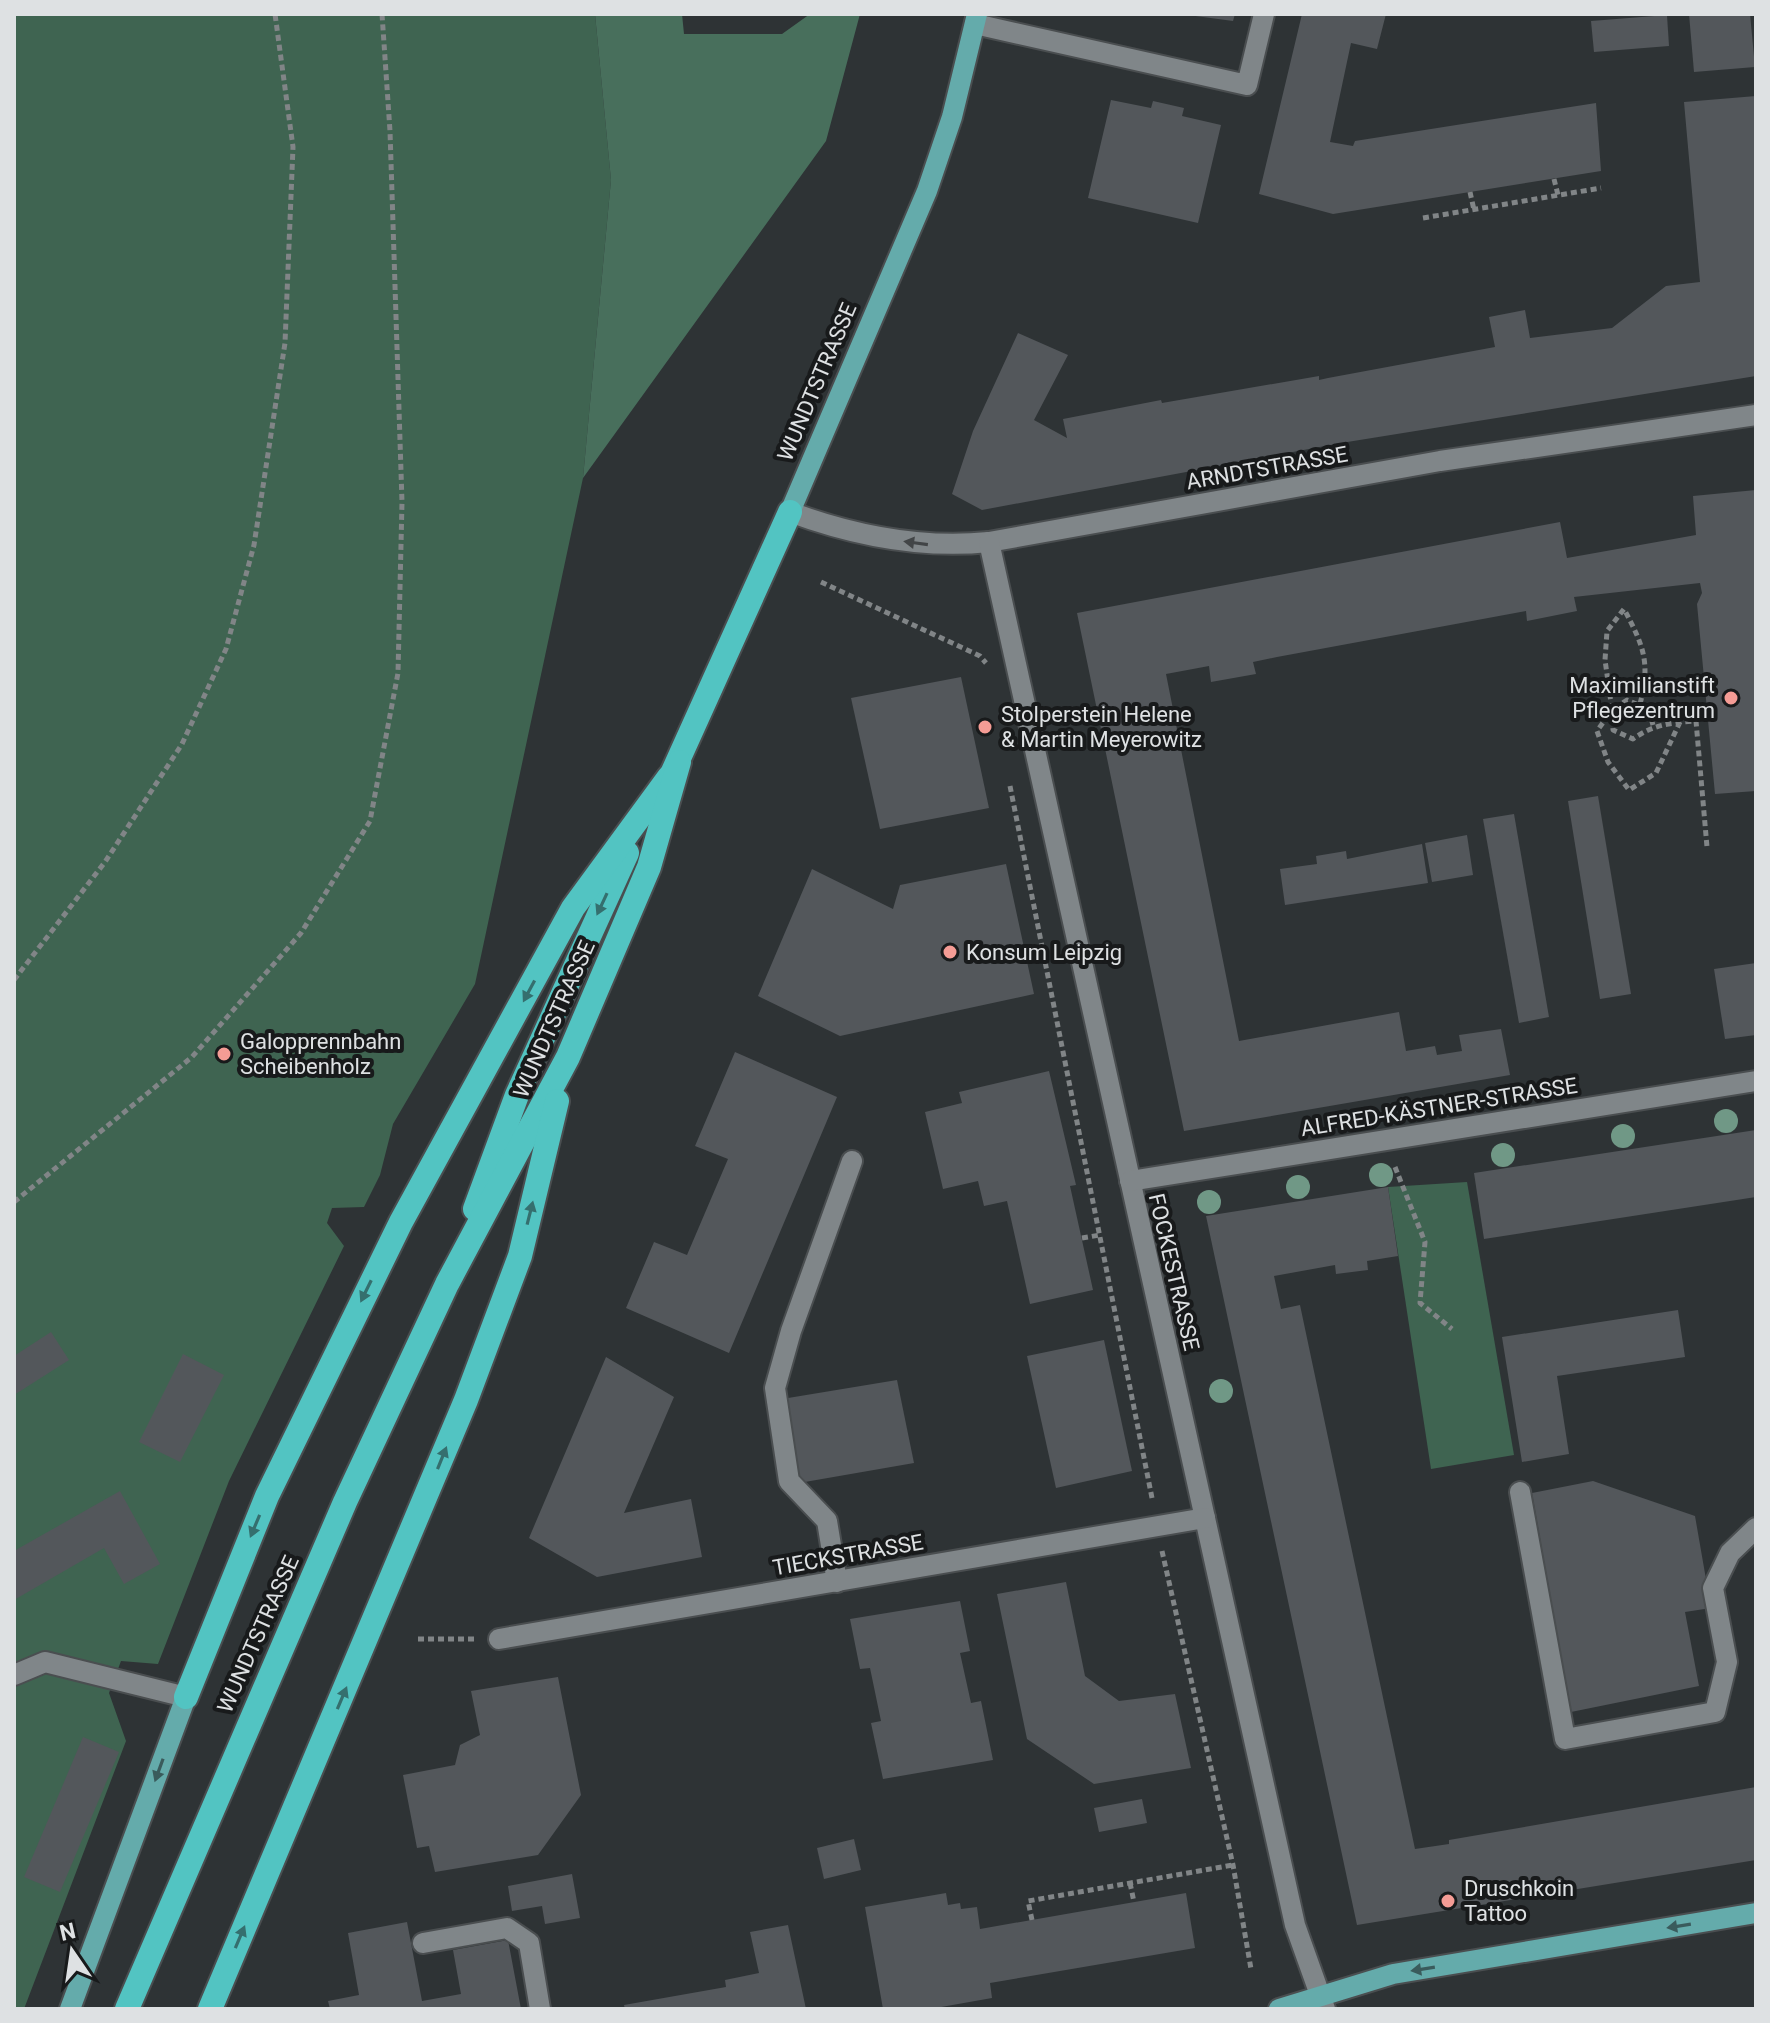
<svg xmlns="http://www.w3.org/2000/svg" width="1770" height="2023" font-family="Roboto,sans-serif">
  <rect width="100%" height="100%" fill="#2e3335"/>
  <g fill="#3f6451">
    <path d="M14 14H595L611 180 583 478 475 984 393 1124 380 1175 364 1207 332 1208 327 1223 344 1246 229 1481 158 1664 121 1661 109 1693 126 1741 24 2009H14Z"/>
    <path d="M1467 1182 1514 1455 1431 1469 1388 1187Z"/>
  </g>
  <path fill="#486f5c" d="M595 14H682L684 34H782L810 14H860L826 141 583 478 611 180Z"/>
  <g fill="#53575b">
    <path d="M1211 14H1235L1233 21 1188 15Z"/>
    <path d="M1302 14H1386L1377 49 1351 43 1330 142 1353 146 1355 141 1596 103 1601 171 1333 214 1259 194Z"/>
    <path d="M1689 14H1750L1755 67 1694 72Z"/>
    <path d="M1667 15 1669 46 1594 52 1591 21Z"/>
    <path d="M1756 96V376L1341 443 982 510 952 494 973 431 1018 333 1068 355 1034 420 1067 438 1063 419 1161 400 1162 403 1319 376V380L1328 378 1495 347 1489 317 1525 310 1530 338 1612 328 1666 286 1700 282 1684 102Z"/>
    <path d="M1111 100 1151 108 1153 101 1184 108 1182 116 1221 125 1198 223 1088 198Z"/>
    <path d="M1756 490V791L1715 794 1697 604 1702 593 1700 583 1574 597 1577 611 1527 621 1526 611 1277 657 1253 662 1256 674 1211 682 1209 666 1166 674 1239 1041 1399 1012 1406 1051 1435 1046 1437 1055 1462 1051 1459 1035 1501 1029 1510 1075 1184 1131 1077 613 1560 522 1567 558 1696 535 1693 496Z"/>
    <path d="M961 677 989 808 880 829 851 698Z"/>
    <path d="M1598 796 1631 994 1600 999 1568 801Z"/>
    <path d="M1514 814 1549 1017 1519 1023 1483 819Z"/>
    <path d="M1467 835 1473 875 1432 882 1425 843Z"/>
    <path d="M1422 844 1428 883 1285 905 1280 869 1317 864 1316 856 1346 851 1347 859Z"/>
    <path d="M1006 864 1034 994 840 1036 758 996 812 869 893 909 900 885Z"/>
    <path d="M1756 963V1035L1725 1039 1714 969Z"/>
    <path d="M735 1052 837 1097 729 1353 626 1308 654 1242 687 1255 728 1159 695 1146Z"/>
    <path d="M1049 1071 1076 1185 1070 1186 1093 1290 1030 1304 1007 1201 984 1206 978 1181 943 1189 925 1112 962 1103 959 1092Z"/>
    <path d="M1756 1130V1197L1484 1239 1474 1173Z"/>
    <path d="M1388 1187 1398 1256 1367 1261 1368 1270 1336 1274 1335 1265 1274 1276 1281 1309 1300 1305 1415 1849 1449 1844V1840L1756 1787V1860L1357 1925 1206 1216Z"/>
    <path d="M1678 1310 1685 1357 1557 1376 1569 1454 1522 1462 1502 1337Z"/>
    <path d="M51 1332 69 1360 14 1395V1356Z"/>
    <path d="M1104 1340 1132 1471 1056 1488 1027 1356Z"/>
    <path d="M183 1354 224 1375 180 1462 139 1442Z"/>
    <path d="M606 1357 674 1397 624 1513 691 1499 702 1557 597 1577 529 1538Z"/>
    <path d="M897 1380 914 1463 799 1483 782 1399Z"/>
    <path d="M1593 1481 1695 1516 1711 1608 1685 1612 1699 1686 1571 1712 1532 1493Z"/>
    <path d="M120 1491 160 1564 124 1584 104 1548 14 1600V1551Z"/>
    <path d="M1066 1582 1085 1676 1119 1701 1175 1694 1191 1768 1094 1784 1027 1739 997 1594Z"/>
    <path d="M960 1601 970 1651 960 1653 971 1703 981 1701 993 1760 883 1779 871 1723 881 1721 870 1668 860 1669 850 1619Z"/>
    <path d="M558 1677 581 1795 538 1855 435 1872 429 1846 417 1848 403 1775 455 1765 460 1745 480 1735 471 1691Z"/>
    <path d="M83 1737 119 1752 60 1892 24 1877Z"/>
    <path d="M1142 1799 1147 1823 1099 1832 1094 1808Z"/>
    <path d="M854 1839 861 1870 824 1879 817 1848Z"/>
    <path d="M572 1874 580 1918 545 1924 542 1906 512 1911 508 1886Z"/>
    <path d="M946 1893 948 1905 960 1903 961 1909 977 1907 980 1929 1186 1893 1195 1948 990 1983 992 1998 930 2009H883L865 1907Z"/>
    <path d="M407 1922 422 2001 461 1994 453 1950 508 1940 521 2009H330L328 2001 359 1995 348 1933Z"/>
    <path d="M788 1925 806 2009H625L624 2005 726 1987 725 1980 759 1973 750 1932Z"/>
  </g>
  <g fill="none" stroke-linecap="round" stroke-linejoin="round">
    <defs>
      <g id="minor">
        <path d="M975 24 1247 85 1264 14"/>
        <path d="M790 512C855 536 920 549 989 542L1440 461 1756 415"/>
        <path d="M989 542 1295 1925 1325 2009"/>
        <path d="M1130 1181 1756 1081"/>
        <path d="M1520 1492 1565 1739 1715 1712 1727 1662 1713 1588 1730 1553 1756 1528"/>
        <path d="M837 1582 827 1521 789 1481 775 1388 791 1331 852 1161"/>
        <path d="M499 1639 1205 1518"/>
        <path d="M14 1675 45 1662 186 1697"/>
        <path d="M423 1943 507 1928 529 1943 540 2009"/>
      </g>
      <g id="major">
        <path d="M790 512 927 191 952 117 977 14"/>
        <path d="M70 2009 186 1697"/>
        <path d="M1279 2009 1393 1974 1756 1913"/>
      </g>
      <g id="highway">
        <path d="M671 776 790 512"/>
        <path d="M475 1209 517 1095 627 853"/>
        <path d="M186 1697 267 1496 401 1222 573 908 669 777"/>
        <path d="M127 2009 345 1502 447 1284 568 1057 649 867 679 762"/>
        <path d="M210 2009 466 1400 520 1256 557 1101"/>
      </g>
    </defs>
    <use href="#minor" stroke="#4a4e50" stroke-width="24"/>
    <use href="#major" stroke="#4a4e50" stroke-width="24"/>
    <use href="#highway" stroke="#4a4e50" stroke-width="28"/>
    <g stroke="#818587" stroke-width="5" stroke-dasharray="6 4" stroke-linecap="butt">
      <path d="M1554 179 1558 195"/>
      <path d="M1470 192 1474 210"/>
      <path d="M1423 218 1601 188"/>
      <path d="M821 582 980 656 986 663"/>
      <path d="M1640 704C1651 662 1643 645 1624 609L1607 631 1605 660 1612 710 1627 700 1648 709 1653 725"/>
      <path d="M1680 722 1656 773 1629 790 1608 762 1597 731 1612 710 1613 730 1633 739C1654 724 1671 723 1696 721L1707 847"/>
      <path d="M1010 786 1152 1498"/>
      <path d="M14 980 105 862 182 744 226 649 254 545 285 343 293 147 275 14"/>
      <path d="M1395 1167 1425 1242 1420 1303 1452 1329"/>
      <path d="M14 1202 192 1057 301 933 370 821 398 673 402 502 390 131 382 14"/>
      <path d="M1082 1238 1100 1235"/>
      <path d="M1162 1551 1233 1865 1251 1969"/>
      <path d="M418 1639H474"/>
      <path d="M1130 1883 1134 1902"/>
      <path d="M1032 1920 1028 1901 1233 1865"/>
    </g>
    <use href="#minor" stroke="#808689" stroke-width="20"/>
    <use href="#major" stroke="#64abab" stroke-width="20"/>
    <use href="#highway" stroke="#52c4c2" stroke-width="24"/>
  </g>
  <g fill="#709886">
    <circle cx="1726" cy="1121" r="12"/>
    <circle cx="1623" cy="1136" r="12"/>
    <circle cx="1503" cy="1155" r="12"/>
    <circle cx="1381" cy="1175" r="12"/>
    <circle cx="1298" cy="1187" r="12"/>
    <circle cx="1209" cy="1202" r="12"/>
    <circle cx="1221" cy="1391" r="12"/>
  </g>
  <defs><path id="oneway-solid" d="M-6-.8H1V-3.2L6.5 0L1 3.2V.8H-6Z" transform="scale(2)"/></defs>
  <use fill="#424547" href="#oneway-solid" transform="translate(916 543) rotate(-172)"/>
  <g fill="#356f6e">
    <use href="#oneway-solid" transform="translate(602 904) rotate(115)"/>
    <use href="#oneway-solid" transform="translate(529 991) rotate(118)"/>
    <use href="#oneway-solid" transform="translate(530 1213) rotate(-76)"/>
    <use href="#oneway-solid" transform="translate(366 1291) rotate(116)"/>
    <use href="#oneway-solid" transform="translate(442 1458) rotate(-68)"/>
    <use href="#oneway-solid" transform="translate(255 1526) rotate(113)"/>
    <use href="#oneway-solid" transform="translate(342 1698) rotate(-67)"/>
    <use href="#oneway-solid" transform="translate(240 1937) rotate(-67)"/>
  </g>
  <g fill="#3a5b5c">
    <use href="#oneway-solid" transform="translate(159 1770) rotate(110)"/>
    <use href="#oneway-solid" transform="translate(1679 1926) rotate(171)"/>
    <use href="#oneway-solid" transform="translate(1423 1969) rotate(171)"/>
  </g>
  <g fill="#f59c95" stroke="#181a1b" stroke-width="3">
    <circle cx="1731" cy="698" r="8"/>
    <circle cx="985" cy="727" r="8"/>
    <circle cx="950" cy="952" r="8"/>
    <circle cx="224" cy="1054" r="8"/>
    <circle cx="1448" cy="1901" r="8"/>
  </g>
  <g text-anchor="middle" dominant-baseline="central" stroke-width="8" stroke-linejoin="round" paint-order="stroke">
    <g font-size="22" fill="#dee1e3" stroke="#181a1b">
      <text transform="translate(817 382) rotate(-67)">WUNDTSTRASSE</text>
      <text transform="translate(1267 468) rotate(-10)">ARNDTSTRASSE</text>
      <text transform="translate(554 1019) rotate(-66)">WUNDTSTRASSE</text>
      <text transform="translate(1439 1107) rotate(-9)">ALFRED-KÄSTNER-STRASSE</text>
      <text transform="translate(1174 1272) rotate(77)">FOCKESTRASSE</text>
      <text transform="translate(848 1555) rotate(-10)">TIECKSTRASSE</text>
      <text transform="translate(258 1634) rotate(-66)">WUNDTSTRASSE</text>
    </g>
    <g font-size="22" fill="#dee1e3" stroke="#181a1b" text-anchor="start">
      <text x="1715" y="685" text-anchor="end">Maximilianstift<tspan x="1715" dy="25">Pflegezentrum</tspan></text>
      <text x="1001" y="714">Stolperstein Helene<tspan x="1001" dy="25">&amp; Martin Meyerowitz</tspan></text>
      <text x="966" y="952">Konsum Leipzig</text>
      <text x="240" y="1041">Galopprennbahn<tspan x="240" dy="25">Scheibenholz</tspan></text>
      <text x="1464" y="1888">Druschkoin<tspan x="1464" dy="25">Tattoo</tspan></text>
    </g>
  </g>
  <rect width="1770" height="2023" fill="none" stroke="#dee1e3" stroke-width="32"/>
  <g transform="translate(72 1951) rotate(347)" stroke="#181a1b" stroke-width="6" paint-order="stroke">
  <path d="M0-6L14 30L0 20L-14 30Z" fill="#dee1e3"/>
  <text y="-12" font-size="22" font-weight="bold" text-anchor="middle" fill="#dee1e3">N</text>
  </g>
</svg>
